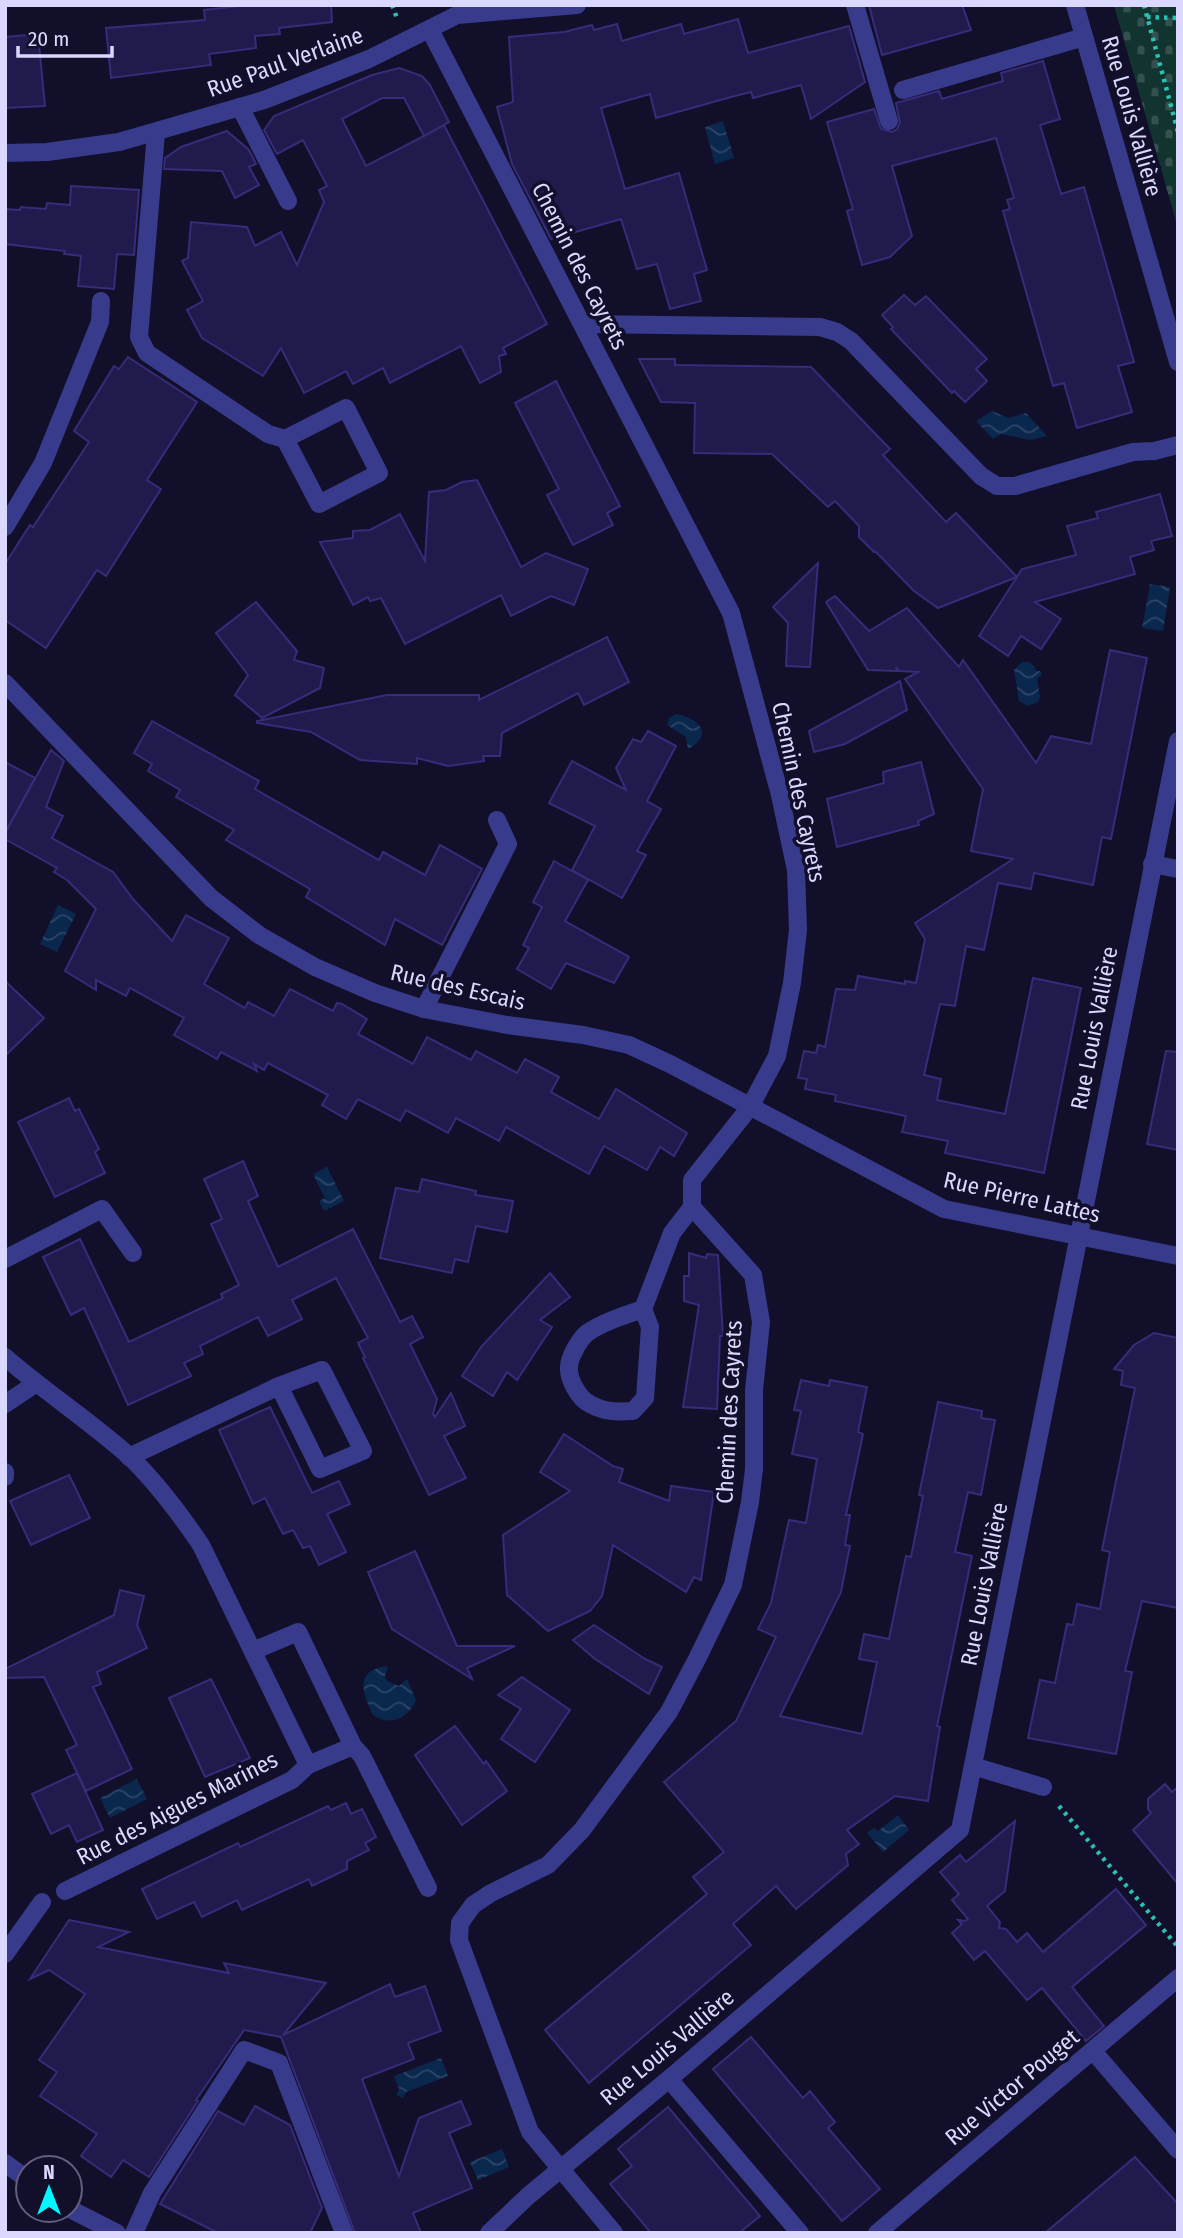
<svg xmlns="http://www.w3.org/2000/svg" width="1183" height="2238" font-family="'Fira Sans Condensed',sans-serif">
  <defs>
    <pattern id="cemetery-stones" width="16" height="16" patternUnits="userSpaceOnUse" patternTransform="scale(1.75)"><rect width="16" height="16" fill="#123431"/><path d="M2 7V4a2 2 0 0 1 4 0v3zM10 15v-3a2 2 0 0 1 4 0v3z" fill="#345150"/></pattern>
    <pattern id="water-waves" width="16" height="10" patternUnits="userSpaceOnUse" patternTransform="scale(1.75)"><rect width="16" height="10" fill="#0a274e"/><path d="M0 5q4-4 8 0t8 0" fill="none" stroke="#2d4669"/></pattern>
  </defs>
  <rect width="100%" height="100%" fill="#120f2a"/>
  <path fill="url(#cemetery-stones)" d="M1114 5H1178V228L1115 9Z"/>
  <g fill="url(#water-waves)">
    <path d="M723 121 734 158 715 164 705 127Z"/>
    <path d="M992 411 1008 418 1026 413 1047 436 1030 440 1001 434 993 439 976 421Z"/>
    <path d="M1150 584 1170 587 1163 631 1142 628Z"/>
    <path d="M1022 662H1029L1035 667 1036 671H1040L1042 674 1037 679 1040 697 1038 702 1028 706 1019 701 1014 670Z"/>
    <path d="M676 714C699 718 715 735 688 749L686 737 667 725 669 718Z"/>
    <path d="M58 905 76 914 57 952 40 944Z"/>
    <path d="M327 1167 344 1201 324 1211 319 1201 325 1198 313 1174Z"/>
    <path d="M388 1666 385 1676 387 1681 399 1686 407 1679 416 1700C408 1718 391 1727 373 1715 362 1692 354 1670 388 1666Z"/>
    <path d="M137 1779 147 1799 110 1818 100 1798Z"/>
    <path d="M898 1815 909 1830 883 1852 867 1833 874 1828 878 1831Z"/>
    <path d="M441 2058 448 2076 406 2092 403 2098 396 2095 399 2089 394 2076Z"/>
    <path d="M502 2149 509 2167 478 2180 470 2162Z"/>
  </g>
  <g fill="#211a4c" stroke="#362c79" stroke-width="2" fill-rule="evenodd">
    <path d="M250 5H331L332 22 279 28 280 34 255 36 256 48 209 54 211 65 111 78 106 28 205 20 204 10Z"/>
    <path d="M869 5H962L971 30 882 55Z"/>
    <path d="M738 19 748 53 849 26 865 82 811 119 801 85 753 98 751 92 731 97 656 118 650 94 601 108 625 189 679 173 707 270 694 274 701 301 670 309 657 264 637 269 621 219 551 239 512 164 497 107 513 102 509 37 564 32 592 25 594 30 617 24 622 41 681 24 684 34Z"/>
    <path d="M38 34 45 106 5 108V37Z"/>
    <path d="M1043 61 1060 119 1040 125 1061 194 1084 187 1134 362 1118 366 1132 412 1077 428 1064 383 1053 386 1003 211 1010 209 1007 200 1014 198 996 138 892 166 912 236 890 257 862 265 847 211 853 209 827 122 874 109 881 129 892 132 897 129 900 123 896 103 939 91 942 99 1003 81 1001 73Z"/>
    <path d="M399 68 422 76 430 85 449 122 424 136 444 125 547 324 503 348 506 354 499 356 501 372 480 383 461 346 390 383 383 368 353 384 346 371 304 393 281 348 263 376 202 338 187 310 203 301 182 261 188 258 191 222 247 227 255 246 281 232 297 265 324 202 319 190 327 186 303 140 277 154 264 130 274 116 372 75ZM382 98H404L424 136 366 166 342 119Z"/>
    <path d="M227 131 249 150 256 164 249 167 259 185 235 198 222 171 164 169 165 158 181 147Z"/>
    <path d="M71 186 139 190 134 255 117 254 114 289 78 286 81 256 64 254 65 251 5 244V209L20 210 21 207 46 209 47 203 70 205Z"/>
    <path d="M904 295 915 305 926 296 987 359 976 369 987 381 965 402 954 391 952 393 891 329 893 327 882 315Z"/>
    <path d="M128 357 197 402 147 480 161 489 106 576 97 570 46 648 5 620V564L30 525 33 527 89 442 74 431 114 366 119 369Z"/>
    <path d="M639 359H675V365L811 367 890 449 883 455 946 522 956 513 1017 577 938 608 914 591 876 552H874L859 537V526L835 501 828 507 772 454 694 453 695 403 661 402Z"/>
    <path d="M556 381 620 506 607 513 613 525 573 545 547 495 559 489 515 403Z"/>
    <path d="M477 480 521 567 546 553 588 569 574 605 551 596 511 616 501 595 405 644 381 598 370 601 368 597 353 605 320 542 353 538V531L370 530 400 514 425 561 429 492 446 490 462 482Z"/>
    <path d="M1160 494 1172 536 1151 541 1154 550 1130 557 1135 574 1035 602 1061 619 1041 649 1021 636 1008 656 979 636 1022 569 1076 555 1067 526 1098 518 1096 512Z"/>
    <path d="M818 563 810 667 786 666 788 623 773 607Z"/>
    <path d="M835 596 869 631 907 608 959 667 963 660 1036 763 1051 736 1091 744 1110 650 1147 658 1111 839 1102 837 1093 885 1034 873 1031 889 998 883 984 950 966 946 955 1006 940 1004 924 1075 941 1079 937 1100 1005 1114 1033 978 1081 988 1044 1173 945 1153 948 1141 902 1132 906 1116 835 1101 836 1095 805 1089 807 1079 798 1078 804 1051 816 1053 818 1045 825 1047 836 989 855 990 858 976 905 984V981L916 983 925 939 915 923 1013 859 971 851 983 789 905 679 918 672 899 671 896 667 897 671 868 670 826 602Z"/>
    <path d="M256 602 297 651 294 660 324 668 320 688 262 718 235 695 248 675 216 633Z"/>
    <path d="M607 637 629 682 584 705 578 693 502 733 500 756H483L484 761 448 766 417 758V764L360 760 311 732 257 723V721L387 695H479V700Z"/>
    <path d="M900 681 907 710 845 744 814 752 809 731Z"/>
    <path d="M152 721 259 781 255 789 379 860 383 852 425 875 440 845 482 869 442 945 395 919 385 945 306 897 310 889 226 840 234 830 176 797 180 790 148 771 152 764 134 753Z"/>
    <path d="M648 731 676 746 647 801 661 809 637 851 646 855 622 898 572 870 595 826 549 803 572 761 626 790 616 768 633 739 641 742Z"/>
    <path d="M51 750 64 761 46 807 63 816 52 838 113 872 133 899 172 941 186 915 229 938 204 984 245 1008 248 1002 274 1016 290 989 333 1011 337 1003 342 1004 367 1019 358 1034 413 1064 427 1037 471 1060 476 1051 517 1073 525 1059 559 1077 551 1092 599 1119 616 1089 687 1133 674 1156 660 1147 647 1170 604 1146 589 1174 506 1127 499 1141 456 1118 448 1133 406 1110 400 1121 358 1099 346 1119 322 1105 328 1095 268 1063 264 1070 254 1064 257 1071 221 1052 217 1059 174 1035 184 1018 130 988 126 996 96 980V990L65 971 96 909 67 880 54 872 57 868 5 839V833Z"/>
    <path d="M5 762 35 778 5 833Z"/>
    <path d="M921 762 934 814 918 821 919 825 837 847 827 799 884 783 883 772Z"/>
    <path d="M554 861 588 880 565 921 629 957 614 983 566 963 551 989 517 969 529 948 523 945 542 907 533 902Z"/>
    <path d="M5 981 44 1018 5 1056Z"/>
    <path d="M1166 1051 1178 1052V1150L1147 1144Z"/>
    <path d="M69 1098 75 1111 79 1109 99 1149 95 1152 105 1173 55 1197 18 1122Z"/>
    <path d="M243 1161 258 1196 248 1201 278 1267 353 1229 400 1322 412 1316 423 1337 410 1344 437 1399 433 1414 435 1417 451 1393 465 1426 444 1436 466 1478 429 1495 363 1358 365 1357 358 1343 368 1338 336 1278 292 1300 302 1319 268 1336 258 1317 200 1346 203 1354 184 1363 191 1376 128 1405 84 1308 71 1315 43 1257 80 1239 129 1342 223 1298 221 1294 239 1285 211 1224 222 1219 204 1179Z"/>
    <path d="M422 1179 476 1191 475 1195 513 1201 507 1232 476 1226 468 1262 455 1259 452 1273 380 1258 396 1188 419 1192Z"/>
    <path d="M689 1253 706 1258 707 1254 718 1255 723 1336H720L717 1409 683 1407 699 1305 684 1301V1276H689Z"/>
    <path d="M550 1273 570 1297 540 1320 552 1327 517 1380 507 1372 493 1396 462 1376 481 1347Z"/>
    <path d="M1154 1333 1178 1338V1608L1142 1601 1125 1671 1132 1672 1116 1754 1028 1738 1040 1680 1055 1683 1067 1624 1073 1625 1077 1604 1100 1609 1110 1552 1102 1550 1135 1388 1121 1385 1123 1371 1114 1369 1134 1345Z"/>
    <path d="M801 1380 829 1386 830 1380 867 1387 858 1432 863 1434 846 1515H850L845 1545 850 1546 841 1592 780 1716 862 1734 877 1662 859 1659 864 1634 889 1639 906 1556 911 1557 923 1496 919 1495 938 1402 982 1411 981 1418 995 1420 981 1495 968 1492 955 1552 972 1556 937 1726 940 1727 928 1801 895 1796 847 1830 859 1844 846 1854 848 1865 796 1909 776 1886 733 1924 751 1945 589 2083 545 2030 707 1894 693 1877 724 1852 664 1782 736 1721 776 1637 758 1629 771 1603 789 1520 806 1523 817 1459 792 1454 801 1411 794 1410Z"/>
    <path d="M270 1407 312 1493 339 1481 350 1504 327 1514 346 1552 319 1565 310 1546 303 1548 293 1530 283 1534 265 1498 253 1504 219 1430Z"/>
    <path d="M564 1434 613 1466 623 1469 619 1482 669 1501 671 1486 714 1492 701 1580 694 1577 686 1592 613 1545 602 1596 590 1611 548 1631 507 1595 503 1535 570 1491 540 1472Z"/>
    <path d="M69 1475 90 1518 31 1545 10 1501Z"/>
    <path d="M415 1551 457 1646H515L467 1668 472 1679 392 1629 368 1572Z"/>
    <path d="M120 1590 144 1596 137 1625 147 1648 97 1672 101 1684 93 1687 132 1769 86 1791 66 1750 77 1745 44 1677 5 1678V1669L114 1615Z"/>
    <path d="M594 1625 645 1659 662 1667 649 1694 595 1659 573 1640Z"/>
    <path d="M522 1677 570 1710 535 1762 501 1739 521 1709 498 1695Z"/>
    <path d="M211 1679 250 1758 205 1777 169 1698Z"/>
    <path d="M455 1726 484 1764 486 1761 507 1791 462 1825 415 1755Z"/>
    <path d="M77 1773 103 1830 77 1842 69 1825 51 1834 32 1794Z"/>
    <path d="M1165 1784 1172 1792 1178 1787V1884L1133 1830 1151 1813 1148 1809V1799Z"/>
    <path d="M346 1803 351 1814 362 1809 376 1837 365 1843 369 1850 347 1861V1869L312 1886 309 1879 242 1910 237 1900 202 1917 194 1902 157 1919 142 1889 238 1843 240 1847 328 1806 331 1810Z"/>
    <path d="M1015 1821 1005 1891 987 1906 1000 1922 999 1928 1006 1929 1017 1942 1027 1933 1043 1952 1116 1889 1146 1925 1072 1987 1104 2026 1086 2041 1042 1988 1027 2000 985 1951 974 1960 952 1933 962 1924 958 1920 965 1921 968 1919 952 1900 959 1894 940 1872 960 1855 966 1862Z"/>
    <path d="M69 1920 129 1932 98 1947 229 1973 224 1963 326 1983 283 2035 390 1984 395 1997 425 1986 441 2031 408 2043 414 2059 362 2079 399 2176 419 2118 461 2101 471 2124 449 2133 472 2188 413 2213 421 2233H355L281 2037 244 2030 196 2100 198 2101 149 2177 123 2160 111 2177 81 2156 97 2134 40 2096 57 2072 39 2060 85 1994 49 1970 30 1979Z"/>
    <path d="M751 2037 803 2098 810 2091 835 2122 828 2128 880 2189 842 2221 713 2069Z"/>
    <path d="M255 2106 290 2125 322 2208 310 2233H218L160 2204 218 2111 244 2125Z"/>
    <path d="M668 2107 760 2216 739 2233H651L610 2184 632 2166 618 2149Z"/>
    <path d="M1135 2157 1178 2204V2233H1045Z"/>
  </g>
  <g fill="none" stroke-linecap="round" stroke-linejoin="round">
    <g stroke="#2bc0ae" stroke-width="4.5" stroke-dasharray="3.5 5" stroke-linecap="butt">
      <path d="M392 5 397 18"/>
      <path d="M1144 5 1178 132"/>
      <path d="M1147 17 1178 18"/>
      <path d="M1059 1806 1178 1947"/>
    </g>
    <g stroke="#383b8b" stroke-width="18">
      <path d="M855 5 889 121"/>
      <path d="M903 90 1084 37"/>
      <path d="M240 107 288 201"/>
      <path d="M1152 864 1178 869"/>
      <path d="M643 1309C625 1315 603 1322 587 1333 580 1339 569 1357 569 1367 568 1379 579 1399 590 1404 604 1412 617 1412 633 1411L645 1398 650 1327 643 1309 672 1233 692 1207"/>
      <path d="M353 1746 362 1756 428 1888"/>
      <path d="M973 1766 1043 1787"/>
      <path d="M65 1891 292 1780 308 1765"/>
      <path d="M669 2079 800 2233"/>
      <path d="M134 2233 152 2193 244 2050 279 2063 344 2233"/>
    </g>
    <g stroke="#383b8b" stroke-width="18">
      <path d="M1075 5 1178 362"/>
      <path d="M430 30 731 613 780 795 796 870 798 930 792 983 777 1056 750 1107 692 1180V1207L753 1275 761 1322 754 1390V1469L750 1502 733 1585 697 1659 669 1712 582 1830 548 1865 491 1893 473 1905 460 1923 459 1940 530 2132 614 2233"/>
      <path d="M156 133 139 337 147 353 268 434 285 439 319 504 379 473 346 408 285 439"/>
      <path d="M5 153 47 152 119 142 264 100 369 59 457 15 577 5"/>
      <path d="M582 324 820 327 837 332 851 341 981 476 997 486H1015L1133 452 1154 451 1178 445"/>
      <path d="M5 527 43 463 100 322 101 301"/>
      <path d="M5 683 211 898 259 935 315 967 375 993 424 1009 507 1025 583 1035 629 1045 670 1064 944 1209 1178 1256"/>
      <path d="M424 1009 508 844 497 820"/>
      <path d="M5 1259 102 1209 133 1253"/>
      <path d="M5 1357C45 1392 90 1421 129 1456 156 1482 180 1514 201 1545L308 1765 353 1746 298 1632 253 1651"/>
      <path d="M5 1404 35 1384"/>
      <path d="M129 1457 279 1386 322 1370 363 1451 320 1469 279 1386"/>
      <path d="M5 1472V1477"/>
      <path d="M5 1954 42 1902"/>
      <path d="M1093 2051 1178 2150"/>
      <path d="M5 2163 28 2180"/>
      <path d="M70 2209 117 2233"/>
      <path d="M489 2233 528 2196 669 2079 960 1830 1178 741"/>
      <path d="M877 2233 1178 1978"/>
    </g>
  </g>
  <g text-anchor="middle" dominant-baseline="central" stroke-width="7" stroke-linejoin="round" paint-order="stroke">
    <g font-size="23" fill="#dad8ff" stroke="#120f2a">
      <text transform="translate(285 62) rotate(-20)">Rue Paul Verlaine</text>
      <text transform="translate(1132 116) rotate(74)">Rue Louis Vallière</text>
      <text transform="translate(580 266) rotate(63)">Chemin des Cayrets</text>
      <text transform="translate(799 792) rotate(78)">Chemin des Cayrets</text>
      <text transform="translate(458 987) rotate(13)">Rue des Escais</text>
      <text transform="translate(1094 1028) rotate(-79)">Rue Louis Vallière</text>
      <text transform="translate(1022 1197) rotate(13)">Rue Pierre Lattes</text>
      <text transform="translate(729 1412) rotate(-87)">Chemin des Cayrets</text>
      <text transform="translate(984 1584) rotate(-79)">Rue Louis Vallière</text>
      <text transform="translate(177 1808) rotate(-27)">Rue des Aigues Marines</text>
      <text transform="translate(667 2047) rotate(-40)">Rue Louis Vallière</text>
      <text transform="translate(1012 2087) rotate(-40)">Rue Victor Pouget</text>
    </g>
  </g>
  <rect width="1183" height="2238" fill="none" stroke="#dad8ff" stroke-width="14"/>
  <g transform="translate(49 2189)"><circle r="33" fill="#120f2a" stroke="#625f7f" stroke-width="2"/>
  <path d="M0-5L12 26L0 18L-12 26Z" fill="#04f6ff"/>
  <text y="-10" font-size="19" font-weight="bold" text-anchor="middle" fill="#dad8ff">N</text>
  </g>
  <path d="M18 46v10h94v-10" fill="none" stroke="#dad8ff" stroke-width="3.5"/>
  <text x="28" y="46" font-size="21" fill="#dad8ff" stroke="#120f2a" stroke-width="5" paint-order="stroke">20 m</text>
</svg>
